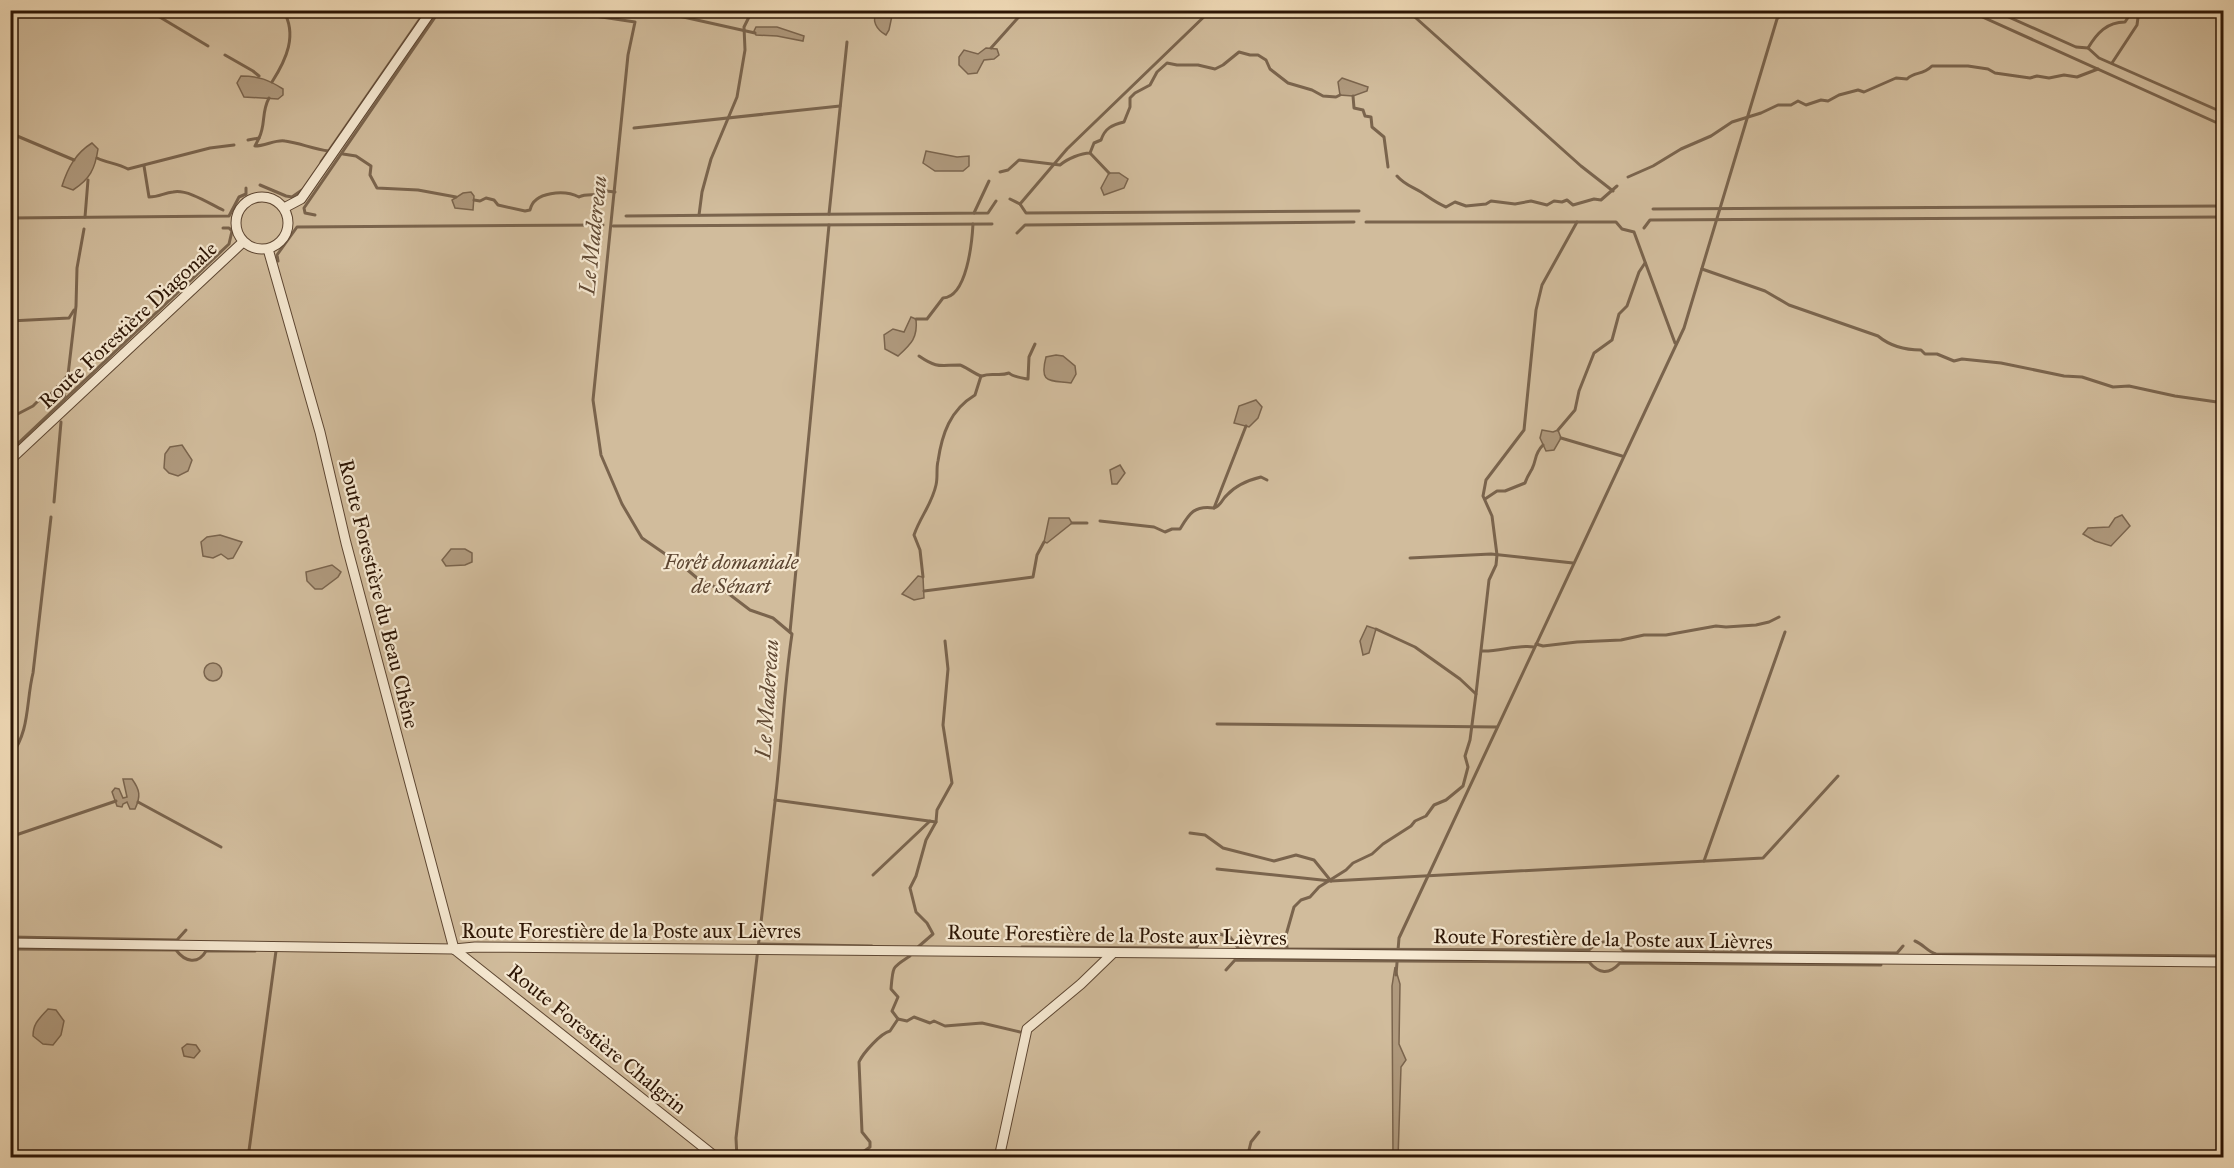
<svg xmlns="http://www.w3.org/2000/svg" width="2234" height="1168" font-family="'IM FELL Great Primer',serif">
  <rect width="100%" height="100%" fill="#f3debb"/>
  <filter id="stains"><feTurbulence type="fractalNoise" baseFrequency=".00333" numOctaves="4"/><feColorMatrix values="0 0 0 0 .2 0 0 0 0 .09 0 0 0 0 .02 0 0 0 .5 -.17"/></filter>
  <radialGradient id="worn" r=".72"><stop offset=".6" stop-color="#630" stop-opacity="0"/><stop offset="1" stop-color="#630" stop-opacity=".3"/></radialGradient>
  <path fill="#d1bc9c" stroke="#7e6850" stroke-width="1.5" d="M10 11H2223V1157H11Z"/>
  <g fill="#af997d" stroke="#7a644d" stroke-width="1.5">
    <path d="M878 11H893L889 30 886 35C877 30 870 20 878 11Z"/>
    <path d="M756 27H777L804 36 803 41 777 36 756 35 754 31Z"/>
    <path d="M986 48 997 49 999 55 994 59 984 60 977 73 968 74 959 65V57L964 50 978 54Z"/>
    <path d="M241 76C259 76 269 80 283 89V95L278 99 244 97 237 83Z"/>
    <path d="M1342 78 1368 87 1367 91 1353 96 1340 95 1338 82Z"/>
    <path d="M92 143 98 149C95 169 90 179 73 190L62 186C68 167 76 153 92 143Z"/>
    <path d="M926 151 957 157 969 156V166L963 171H935L923 163Z"/>
    <path d="M1109 173H1119L1128 179 1124 188 1104 195 1101 188Z"/>
    <path d="M471 192 474 196 473 210 455 208 452 200 463 193Z"/>
    <path d="M911 317 916 319C918 338 911 344 898 356L885 349 884 335 893 329 904 332Z"/>
    <path d="M1056 355 1063 356 1075 366 1076 374 1071 383C1049 380 1039 384 1046 357Z"/>
    <path d="M1256 400 1262 407 1258 418 1249 427 1234 423 1239 406Z"/>
    <path d="M1542 430 1553 432 1558 430 1561 438 1554 450 1546 451 1540 438Z"/>
    <path d="M182 445 192 460 188 471 178 476 169 473 164 468 165 454 170 447Z"/>
    <path d="M1120 465 1125 473 1117 484H1112L1110 470Z"/>
    <path d="M2122 515 2130 526 2111 546 2095 541 2083 534 2088 528 2109 527 2115 518Z"/>
    <path d="M1049 518H1069L1072 523 1047 543 1044 542Z"/>
    <path d="M220 535 242 542 233 558 228 559 221 554 213 558 203 556 201 542 207 537Z"/>
    <path d="M451 549H465L472 553V562L465 565 446 566 442 560Z"/>
    <path d="M332 565 341 572 338 577 322 589H315L307 581 306 572Z"/>
    <path d="M918 576 923 577 924 598 914 600 902 594Z"/>
    <path d="M1367 626 1376 629 1369 653 1363 655 1360 641Z"/>
    <circle cx="213" cy="672" r="9"/>
    <path d="M123 779H132C140 790 141 796 135 809H130L127 802 123 804 122 807 117 806 112 792 115 788 119 789 123 798 127 797Z"/>
    <path d="M1395 967 1400 984 1399 1044 1406 1060 1401 1067 1398 1158 1393 1157 1392 986Z"/>
    <path d="M48 1009 56 1010 64 1021 61 1035 53 1045 43 1044 33 1036C33 1023 40 1018 48 1009Z"/>
    <path d="M187 1044 196 1045 200 1051 194 1058 184 1056 182 1048Z"/>
  </g>
  <g fill="none" stroke-linecap="round" stroke-linejoin="round">
    <g stroke="#7a644d" stroke-width="3">
      <path d="M148 10 208 46"/>
      <path d="M590 10 595 16 635 22 628 55 593 400 601 455 622 504 642 538 684 567 697 578 729 594 750 610 773 618 792 634C784 687 782 740 776 793 763 908 750 1023 736 1138L737 1158"/>
      <path d="M652 10 755 33"/>
      <path d="M1407 10 1581 166 1613 191"/>
      <path d="M1967 10 2224 126"/>
      <path d="M1993 10 2076 47 2088 48 2099 58 2224 113"/>
      <path d="M638 13 640 10"/>
      <path d="M991 48 1025 10"/>
      <path d="M2088 48C2097 33 2107 22 2125 22L2133 10"/>
      <path d="M225 55 253 71 259 76"/>
      <path d="M2112 63 2137 25 2139 10"/>
      <path d="M272 82C286 60 298 35 283 10"/>
      <path d="M1353 96 1354 108 1363 110 1365 116 1371 117 1372 127 1384 137 1388 167"/>
      <path d="M634 128 840 106"/>
      <path d="M10 133 74 160"/>
      <path d="M259 138 255 146C265 146 277 139 285 141 300 143 313 149 329 151"/>
      <path d="M248 140 259 138C266 124 261 113 269 98"/>
      <path d="M1090 153 1109 173"/>
      <path d="M343 154 356 156 371 166 370 175 377 188 418 190 456 197"/>
      <path d="M97 158C107 163 117 163 128 169L210 148 234 145"/>
      <path d="M321 162 426 10"/>
      <path d="M144 166 149 197C159 197 164 193 173 192 188 189 210 204 223 210"/>
      <path d="M1000 172 1008 170 1019 160 1060 165C1067 159 1081 153 1090 153L1094 143 1101 140C1105 128 1112 125 1124 122L1130 107V98L1135 93 1150 85 1157 72 1167 63 1177 65H1198L1215 69 1223 65 1239 52 1250 55H1258L1266 60 1270 69 1288 83 1312 90 1323 96 1336 97 1340 95"/>
      <path d="M1397 176C1405 185 1411 186 1421 192 1430 198 1436 203 1446 207L1455 202 1466 206 1486 204 1491 201 1515 204 1531 201 1547 205 1554 201 1562 202 1567 200 1573 205 1594 199 1601 200 1617 186"/>
      <path d="M1628 177 1653 166 1681 149 1711 136 1732 122 1761 113 1778 105H1791L1798 101 1806 105 1821 100 1828 101 1839 95 1858 90 1864 92 1896 78 1907 79C1915 71 1922 76 1932 66H1968L1988 69 1995 73 2030 78 2037 76 2049 78 2064 75 2077 77 2098 69"/>
      <path d="M260 185 286 196 292 197 302 190"/>
      <path d="M1010 199 1020 204 1067 149 1211 10"/>
      <path d="M474 200 480 201 486 198 494 200 498 205 525 211 530 210C534 191 565 190 579 197 589 192 596 198 606 191L615 192"/>
      <path d="M1020 204 1026 213 1359 211"/>
      <path d="M1653 209 2224 206"/>
      <path d="M974 213 989 181"/>
      <path d="M829 214 847 42"/>
      <path d="M315 215 305 213 304 208 440 10"/>
      <path d="M699 215 702 192 711 159 737 97 745 50 744 27 749 17V10"/>
      <path d="M626 216 988 213 996 201"/>
      <path d="M85 217 88 180"/>
      <path d="M10 218 229 216 239 197 246 194V188"/>
      <path d="M1366 222H1616L1622 229 1634 232 1675 343"/>
      <path d="M613 226 992 224"/>
      <path d="M1644 228 1650 220 2224 217"/>
      <path d="M1017 233 1025 225 1354 222"/>
      <path d="M278 261 277 255 297 227 603 225"/>
      <path d="M1702 269 1765 291 1789 305 1878 336C1890 346 1905 350 1921 350L1925 354H1937L1954 361 1962 359 2001 363 2064 376 2082 377 2113 387 2129 386 2175 396 2224 403"/>
      <path d="M916 319H927L943 298C967 297 972 242 973 224"/>
      <path d="M10 321 69 318 74 310"/>
      <path d="M919 356C938 369 940 365 960 365 964 366 975 374 981 376L975 395C950 410 942 434 938 461 936 469 938 477 936 485 932 504 920 517 914 535L920 550 923 577"/>
      <path d="M982 376C992 372 999 377 1009 373 1013 377 1022 378 1028 379L1029 357 1035 344"/>
      <path d="M64 400 66 379"/>
      <path d="M10 418 33 406 42 397 50 395 68 375 76 306 77 268 84 229"/>
      <path d="M1558 430 1575 410 1579 391 1594 353 1612 340 1619 314 1627 306 1639 272 1645 263"/>
      <path d="M1561 438 1622 456"/>
      <path d="M10 451 229 244 232 231 229 228H223"/>
      <path d="M1485 499 1497 491H1505L1525 483C1527 477 1529 474 1532 469 1537 459 1534 454 1543 445"/>
      <path d="M54 502 61 422"/>
      <path d="M1214 508C1222 505 1221 500 1227 495 1235 486 1249 480 1261 477L1267 480"/>
      <path d="M1100 521 1154 527 1165 532 1172 529H1180C1189 514 1194 505 1214 508L1246 426"/>
      <path d="M1072 523H1087"/>
      <path d="M1410 558 1491 554 1573 563"/>
      <path d="M924 591 1033 577 1037 555 1044 542"/>
      <path d="M1376 629 1415 647 1460 679 1476 694"/>
      <path d="M790 632 829 225"/>
      <path d="M1536 644 1543 646 1577 642 1621 640 1644 635H1666L1716 626 1726 627 1756 625 1769 622 1779 617"/>
      <path d="M1482 651C1498 652 1519 644 1534 647"/>
      <path d="M1217 724 1497 727"/>
      <path d="M11 755C30 732 26 701 33 673L51 517"/>
      <path d="M775 800 936 822"/>
      <path d="M138 802 221 847"/>
      <path d="M1190 833 1205 835 1223 848 1274 861 1296 855 1314 860 1331 881"/>
      <path d="M10 837 116 801"/>
      <path d="M1704 861 1785 632"/>
      <path d="M1217 869 1331 881 1763 858 1838 776"/>
      <path d="M873 875 930 821"/>
      <path d="M1216 933 1230 937 1239 949 1589 950C1601 938 1612 939 1624 951L1897 953 1903 946"/>
      <path d="M10 937 177 940 186 930"/>
      <path d="M1915 941C1923 944 1928 952 1936 954L2224 956"/>
      <path d="M760 944 872 946"/>
      <path d="M918 947 933 934 927 923 916 912 910 888 916 876 926 840 936 822 937 810 952 783 943 725 948 669 945 641"/>
      <path d="M1022 947 1196 948 1203 937"/>
      <path d="M1287 948 1286 935 1294 907 1301 900 1310 897 1319 887 1346 870 1353 863 1372 854 1383 844 1411 826 1415 821 1426 816 1434 805 1446 800 1463 786 1468 767 1465 756 1470 740 1476 694 1489 580 1496 565 1497 555 1492 516 1483 496 1486 480 1524 430 1536 310 1542 285 1577 222"/>
      <path d="M10 949 176 950C185 962 198 965 206 951H255"/>
      <path d="M1226 970 1235 960 1589 962C1599 974 1609 975 1620 963L1881 965"/>
      <path d="M1396 975 1399 938 1684 328 1777 19 1786 10"/>
      <path d="M898 1019 907 1021 914 1017 930 1023 934 1021 945 1026 982 1023 1020 1032"/>
      <path d="M10 1106 16 1158"/>
      <path d="M248 1158 276 951"/>
      <path d="M862 1158 863 1152 870 1147V1142L862 1132 859 1062C863 1053 881 1033 890 1031L898 1019 892 1011 898 997 891 989C893 965 892 968 910 956"/>
      <path d="M1247 1158 1251 1142 1259 1132"/>
    </g>
    <defs>
      <g id="street">
        <circle cx="262" cy="223" r="26"/>
        <path d="M284 208 301 199 432 10"/>
        <path d="M268 249 320 432 346 543 454 949"/>
        <path d="M10 460 243 242"/>
        <path d="M10 943 454 949 475 947 2224 962"/>
        <path d="M454 949 717 1158"/>
        <path d="M999 1158 1027 1029 1081 984 1113 953"/>
      </g>
    </defs>
    <use href="#street" stroke="#5d4632" stroke-width="11"/>
    <use href="#street" stroke="#f7ead3" stroke-width="9"/>
  </g>
  <g text-anchor="middle" dominant-baseline="central" stroke-width="4.5" stroke-linejoin="round" paint-order="stroke">
    <g font-size="21" fill="#2b1404" stroke="#f7ead3">
      <text transform="translate(128 325) rotate(-43)">Route Forestière Diagonale</text>
      <text transform="translate(379 594) rotate(76)">Route Forestière du Beau Chêne</text>
      <text x="631" y="931">Route Forestière de la Poste aux Lièvres</text>
      <text transform="translate(1117 935) rotate(1)">Route Forestière de la Poste aux Lièvres</text>
      <text transform="translate(1603 939) rotate(1)">Route Forestière de la Poste aux Lièvres</text>
      <text transform="translate(597 1039) rotate(39)">Route Forestière Chalgrin</text>
    </g>
    <g font-size="21" font-style="italic" fill="#5d4632" stroke="#f7ead3">
      <text x="731" y="562">Forêt domaniale<tspan x="731" dy="24">de Sénart</tspan></text>
    </g>
    <g font-size="22" font-style="italic" fill="#604934" stroke="#f7ead3">
      <text transform="translate(593 235) rotate(-84)">Le Madereau</text>
      <text transform="translate(767 699) rotate(-86)">Le Madereau</text>
    </g>
  </g>
  <rect width="2234" height="1168" fill="none" stroke="#f3debb" stroke-width="36"/>
  <rect x="12" y="12" width="2210" height="1144" fill="none" stroke="#2b1404" stroke-width="3"/>
  <rect x="18" y="18" width="2198" height="1132" fill="none" stroke="#2b1404" stroke-width="1.5"/>
  <rect width="100%" height="100%" filter="url(#stains)"/>
  <rect width="100%" height="100%" fill="url(#worn)"/>
</svg>
